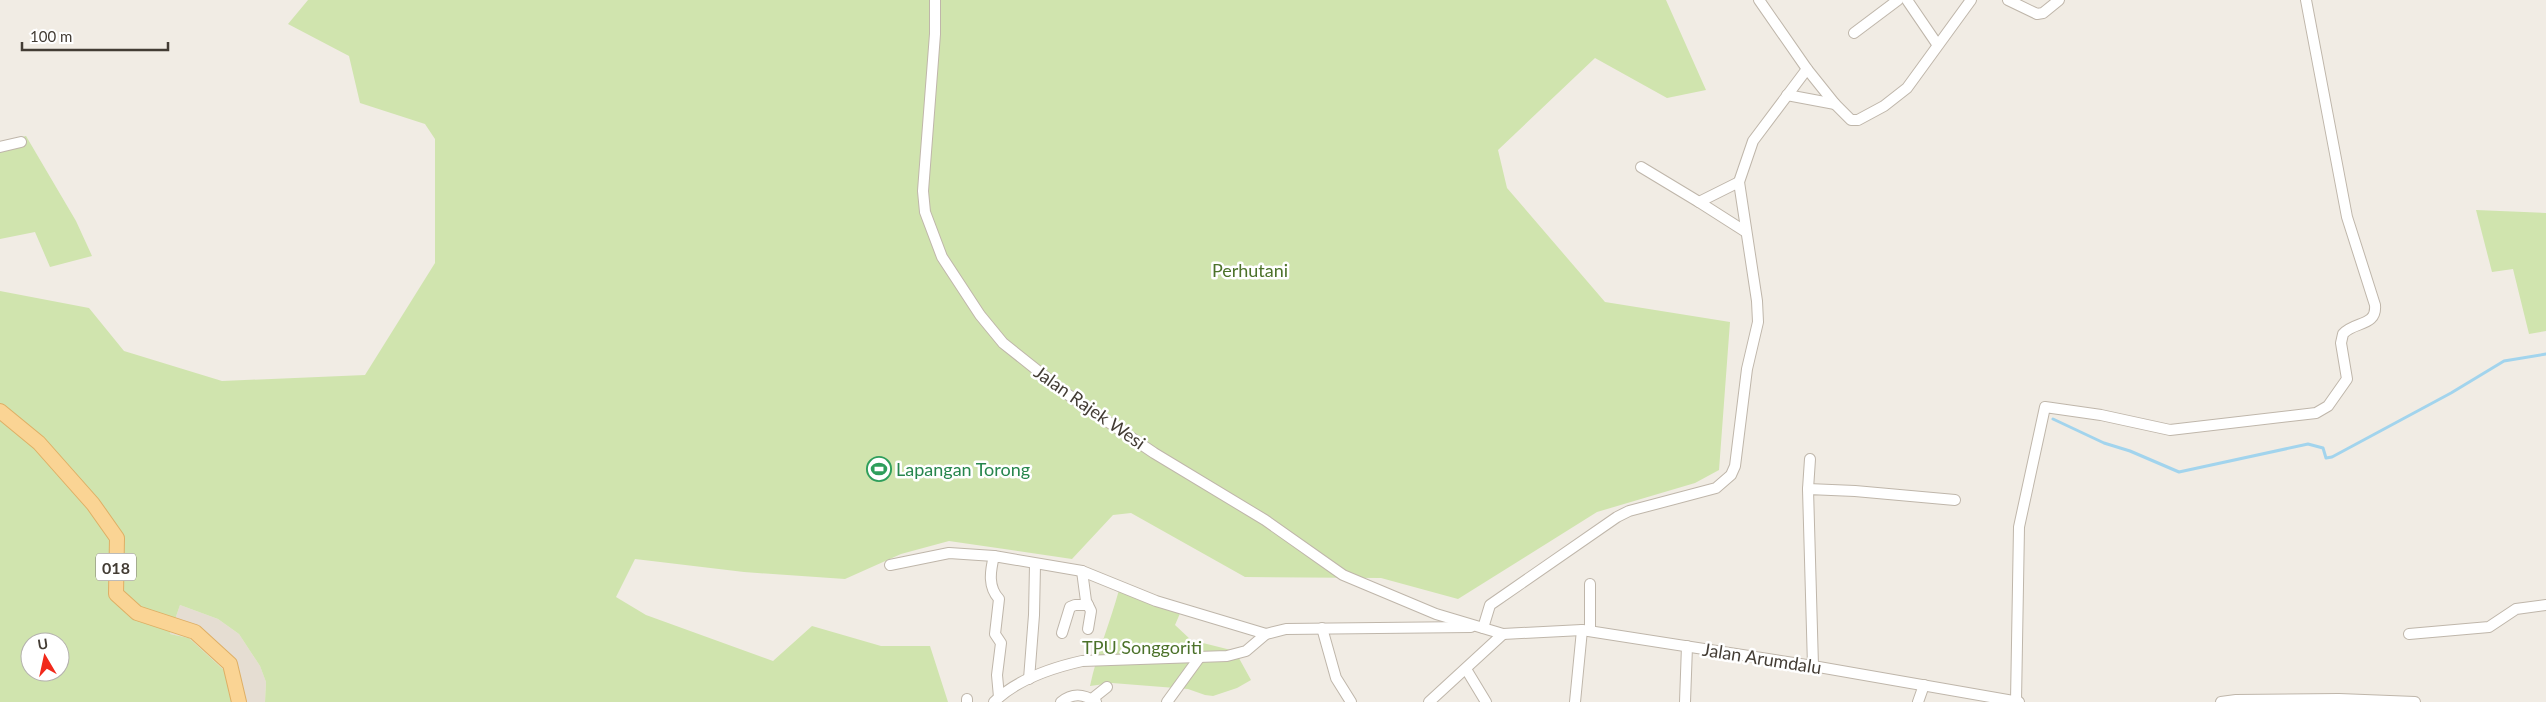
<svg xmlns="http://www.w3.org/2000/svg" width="2546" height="702" font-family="Lato,sans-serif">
  <rect width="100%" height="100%" fill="#f1ece4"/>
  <path fill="#e5ddd2" d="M180 605 218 619 239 634 260 666 266 682 265 702H232L225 671 189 638 170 634Z"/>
  <g fill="#d0e4ae" fill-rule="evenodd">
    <path d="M308 0H1666L1706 90 1667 98 1595 58 1498 150 1507 188 1605 302 1730 322 1719 470 1695 483 1597 512 1458 599 1381 578 1245 577 1131 513 1113 515 1072 559 949 541 901 554 845 579 744 572 635 559 616 597 646 615 773 661 812 626 881 646H930L948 702H265L266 682 260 666 239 634 218 619 180 605 170 634 189 638 225 671 232 702H0V291L89 308 124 351 222 381 365 375 435 263V139L425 124 360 103 349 56 288 24ZM30 642H60V672H30Z"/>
    <path d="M26 136 76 221 92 256 50 267 35 232 0 239V142Z"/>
    <path d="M2476 210 2546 213V331L2529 334 2513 269 2492 272Z"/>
    <path d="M1119 590 1181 611 1175 625 1191 640 1235 651 1251 680 1237 688 1213 696 1205 695 1188 689 1112 683 1090 686C1097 653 1110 623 1119 590Z"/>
  </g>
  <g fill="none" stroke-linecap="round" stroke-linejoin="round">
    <path stroke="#a2d4ed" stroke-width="3" d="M2053 419 2104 443 2130 451 2179 472 2308 444 2323 448 2326 458 2332 457 2451 393 2504 361 2546 354"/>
    <defs>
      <g id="minor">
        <path d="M935 0V34L923 191 925 212 942 257 980 315 1003 343 1067 394 1154 453 1265 520 1343 575 1436 614 1503 634 1582 630 1813 666 2019 702"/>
        <path d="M1759 0 1807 69 1835 104 1851 120H1858L1884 106 1907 88 1971 0"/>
        <path d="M1907 0 1937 44"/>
        <path d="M2008 0 2037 14 2043 13 2059 0"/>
        <path d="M1854 33 1898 0"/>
        <path d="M1787 95 1835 104"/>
        <path d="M0 147 21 142"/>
        <path d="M1641 167 1699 202"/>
        <path d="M1739 182 1699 202 1746 232"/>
        <path d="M1808 489 1810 459"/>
        <path d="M890 565 949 553 994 556"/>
        <path d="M1082 571 1086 601 1091 611 1088 629"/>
        <path d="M1590 584V631"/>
        <path d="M1322 628 1336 678 1351 702"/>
        <path d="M1483 628 1490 605 1617 517 1629 511 1716 488 1731 475 1735 466 1747 369 1758 322 1757 301 1739 182 1753 141 1807 69"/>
        <path d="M1062 633 1070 607 1075 605H1088"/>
        <path d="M2409 634 2489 627 2516 609 2546 605"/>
        <path d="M1813 666 1808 489 1855 491 1955 500"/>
        <path d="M1466 669 1486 702"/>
        <path d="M1029 679 1034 615 1035 565"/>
        <path d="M999 697 997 675 1001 643 995 634 999 599C988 587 990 572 994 556L1082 571 1156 601 1266 634 1286 629 1471 627"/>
        <path d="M967 699V702"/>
        <path d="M1092 699 1107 687"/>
        <path d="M2016 701 2019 527 2045 407 2101 415 2170 430 2316 413 2328 406 2347 379 2341 343 2343 334C2354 321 2377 327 2375 305L2347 217 2306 0"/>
        <path d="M994 702C1017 679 1051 668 1082 661L1227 656 1246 651 1266 634"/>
        <path d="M1061 702C1073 692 1084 694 1096 702"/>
        <path d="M1167 702 1199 658"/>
        <path d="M1429 702 1503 634"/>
        <path d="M1575 702 1582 630"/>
        <path d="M1685 702 1687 646"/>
        <path d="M1918 702 1924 685"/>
        <path d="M2221 702 2236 700 2339 699 2415 702"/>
      </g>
      <path id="major" d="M0 411 39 443 93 504 117 538 116 594 137 613 195 632 230 664 239 702"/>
    </defs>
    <use href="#minor" stroke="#bfb6aa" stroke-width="12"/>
    <use href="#major" stroke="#deaf65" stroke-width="16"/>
    <use href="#minor" stroke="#fff" stroke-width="10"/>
    <use href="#major" stroke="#fad494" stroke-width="14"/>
  </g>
  <defs>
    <symbol id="stadium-ring" viewBox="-11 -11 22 22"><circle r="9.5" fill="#fff" stroke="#2e9e5b" stroke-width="1.5"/><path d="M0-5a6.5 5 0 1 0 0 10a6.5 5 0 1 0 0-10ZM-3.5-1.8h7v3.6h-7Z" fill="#2e9e5b"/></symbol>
  </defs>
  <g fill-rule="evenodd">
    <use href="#stadium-ring" x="865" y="455" width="28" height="28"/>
  </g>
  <g text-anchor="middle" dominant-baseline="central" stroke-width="5" stroke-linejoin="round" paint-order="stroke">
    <rect fill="#fff" stroke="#7b7671" stroke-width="1" x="96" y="553.5" width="40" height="27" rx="4"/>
    <g font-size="16" font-weight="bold" fill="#433c34">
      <text x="116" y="567">018</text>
    </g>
    <g font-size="18" fill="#4c722a" stroke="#fff">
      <text x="1250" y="270">Perhutani</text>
      <text x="1142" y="647">TPU Songgoriti</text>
    </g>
    <g font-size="18" fill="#433c34" stroke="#fff">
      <text transform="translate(1090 407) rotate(35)">Jalan Rajek Wesi</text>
      <text transform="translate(1762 658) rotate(9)">Jalan Arumdalu</text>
    </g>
    <g font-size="18" fill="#27864d" stroke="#fff" text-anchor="start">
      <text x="896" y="469">Lapangan Torong</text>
    </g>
  </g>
  <g transform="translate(45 657) rotate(351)"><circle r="24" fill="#ffffff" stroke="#b4b1ae"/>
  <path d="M0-4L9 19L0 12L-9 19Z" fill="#f1291b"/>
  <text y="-8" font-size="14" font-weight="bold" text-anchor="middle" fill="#433c34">U</text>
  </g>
  <path d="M22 42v8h146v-8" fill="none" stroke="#433c34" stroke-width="2.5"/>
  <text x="30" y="42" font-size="15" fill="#433c34" stroke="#ffffff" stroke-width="4" paint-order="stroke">100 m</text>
</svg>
